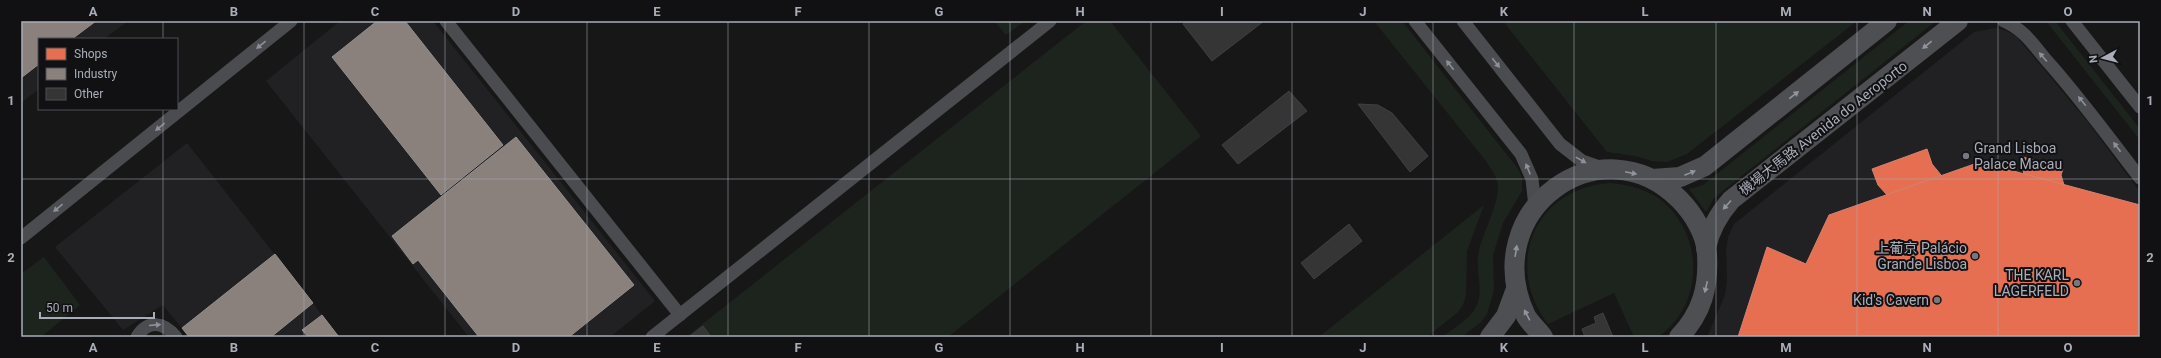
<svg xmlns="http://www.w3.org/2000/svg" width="2161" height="358" font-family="Roboto,'Noto Sans SC',sans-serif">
  <rect width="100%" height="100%" fill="#171717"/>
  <g fill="#212123">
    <path d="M21 21H128L104 39H39V89L21 103Z"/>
    <path d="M340 21H433L655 301 610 337H469L266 81Z"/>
    <path d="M1995 28 2007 31 2017 37 2087 121 2140 192V337H1707L1725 295 1727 280 1726 251 1728 237 1734 224 1974 32Z"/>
    <path d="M187 143 313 303 339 337H189L163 305 123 330 55 247Z"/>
  </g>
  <g fill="#1d241e">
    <path d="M994 21H1025L1006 35Z"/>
    <path d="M1086 21H1110L1201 136 948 337H686Z"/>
    <path d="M1374 21H1402L1518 169 1522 177V191L1503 223 1493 255 1494 290 1487 314 1481 322 1462 337H1442C1452 329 1470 319 1476 307 1484 292 1476 272 1478 256 1482 233 1497 209 1498 189 1499 179 1491 169 1486 161Z"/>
    <path d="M1503 21H1857L1687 154 1667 162 1652 161 1635 156 1607 152Z"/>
    <path d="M1909 21H1936L1714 198 1706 212 1689 189 1703 185Z"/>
    <path d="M2046 21H2055L2140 129V140Z"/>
    <path d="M1610 183C1629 185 1646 189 1661 200 1705 235 1704 306 1658 337H1634L1614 293 1548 324C1503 265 1534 188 1610 183Z"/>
    <path d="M1484 205 1467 251 1466 295 1463 305 1458 312 1427 337H1319Z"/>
    <path d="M44 257 80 305 41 337H21V274Z"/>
  </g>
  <g fill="#e76f51" stroke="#d48270">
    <path d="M1927 149 1932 164 1941 175 1887 195 1878 185 1872 169Z"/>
    <path d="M2023 157 2063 169 2061 175 2064 185 2024 174 2021 164Z"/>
    <path d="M1980 162 2140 205V337H1738L1767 247 1806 264 1829 215Z"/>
  </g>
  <g fill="#8a817c" stroke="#938e8e">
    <path d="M21 21H96L72 39H39V64L21 78Z"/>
    <path d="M377 21H405L503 145 441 195 332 57Z"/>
    <path d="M516 137 634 285 569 337H479L418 260 413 264 392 236Z"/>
    <path d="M275 254 313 303 271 337H189L182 328Z"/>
    <path d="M322 315 339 337H308L302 330Z"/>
  </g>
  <g fill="#353536" stroke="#3f4043">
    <path d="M1187 21H1264L1212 61 1183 24Z"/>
    <path d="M1289 91 1307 111 1238 164 1222 145Z"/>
    <path d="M1358 104 1378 105 1392 113 1428 156 1410 172Z"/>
    <path d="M1349 224 1362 241 1314 279 1301 263Z"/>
    <path d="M1603 313 1613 337H1585L1582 329 1596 323 1594 317Z"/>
    <path d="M703 326 711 337H689Z"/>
  </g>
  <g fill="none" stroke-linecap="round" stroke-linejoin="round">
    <g stroke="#4b4c50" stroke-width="13">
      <path d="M446 21 680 315"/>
      <path d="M1415 21 1521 154 1532 179 1535 207"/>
      <path d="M1463 21 1560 144 1582 161 1605 169"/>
      <path d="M2004 21C2025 30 2034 46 2048 62 2081 99 2110 139 2140 178"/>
      <path d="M2072 21 2140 107"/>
      <path d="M21 238 291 21"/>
      <path d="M137 337C148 319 164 322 176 337"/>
      <path d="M652 337 1050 21"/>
    </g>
    <g stroke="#4d4f52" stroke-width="20">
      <path d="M1652 179 1680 177 1705 166 1887 21"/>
      <path d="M1706 248C1710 229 1718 215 1731 200L1958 21"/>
      <path d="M1490 337 1506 316 1516 289"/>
      <path d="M1543 337C1538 330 1530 323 1526 316 1476 210 1601 121 1679 199 1693 213 1706 234 1707 254 1709 287 1702 313 1679 337"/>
    </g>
  </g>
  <defs><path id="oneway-solid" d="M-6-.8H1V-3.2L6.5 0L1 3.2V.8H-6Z"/></defs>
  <g fill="#8c9099">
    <use href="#oneway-solid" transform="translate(261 45) rotate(141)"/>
    <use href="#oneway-solid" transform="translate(2043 57) rotate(-131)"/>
    <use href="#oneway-solid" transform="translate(1496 63) rotate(52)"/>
    <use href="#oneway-solid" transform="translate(1450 65) rotate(-128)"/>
    <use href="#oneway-solid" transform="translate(2082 101) rotate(-129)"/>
    <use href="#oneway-solid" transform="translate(160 127) rotate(141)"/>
    <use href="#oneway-solid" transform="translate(2117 147) rotate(-127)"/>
    <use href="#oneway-solid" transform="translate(1581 160) rotate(29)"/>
    <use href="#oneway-solid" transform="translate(1528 169) rotate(-112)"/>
    <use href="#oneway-solid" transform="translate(58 208) rotate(141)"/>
    <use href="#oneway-solid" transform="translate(155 325) rotate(-5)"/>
  </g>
  <g fill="#91969e">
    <use href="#oneway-solid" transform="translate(1927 45) rotate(141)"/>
    <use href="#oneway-solid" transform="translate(1794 95) rotate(-38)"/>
    <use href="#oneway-solid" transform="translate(1631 173) rotate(12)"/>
    <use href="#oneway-solid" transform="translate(1690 173) rotate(-22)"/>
    <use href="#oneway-solid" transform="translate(1727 205) rotate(132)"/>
    <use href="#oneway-solid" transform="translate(1516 251) rotate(-81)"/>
    <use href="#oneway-solid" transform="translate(1706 287) rotate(103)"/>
    <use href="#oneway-solid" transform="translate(1527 315) rotate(-118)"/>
  </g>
  <path fill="none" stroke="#a8adb8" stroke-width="1" stroke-opacity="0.55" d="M163 21V39M304 21V337M445 21V337M587 21V337M728 21V337M869 21V337M1010 21V337M1151 21V337M1292 21V337M1433 21V337M1574 21V337M1716 21V337M1857 21V337M1998 21V337M163 109V337M21 179H2140"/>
  <g fill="#757880" stroke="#111113" stroke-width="1.5">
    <circle cx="1966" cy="156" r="4"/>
    <circle cx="1975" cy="256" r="4"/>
    <circle cx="2077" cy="283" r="4"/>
    <circle cx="1937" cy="300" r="4"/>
  </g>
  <g text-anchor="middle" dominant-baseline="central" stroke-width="4" stroke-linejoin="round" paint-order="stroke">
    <g font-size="14" fill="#a8adb8" stroke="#111113">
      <text transform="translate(1823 128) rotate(-38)">機場大馬路 Avenida do Aeroporto</text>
    </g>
    <g font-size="14" fill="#a8adb8" stroke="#111113" text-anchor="end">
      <text x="1974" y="148" text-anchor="start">Grand Lisboa<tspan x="1974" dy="16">Palace Macau</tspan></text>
      <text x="1967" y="248">上葡京 Palácio<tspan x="1967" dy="16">Grande Lisboa</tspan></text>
      <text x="2069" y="275">THE KARL<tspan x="2069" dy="16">LAGERFELD</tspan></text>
      <text x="1929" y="300">Kid's Cavern</text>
    </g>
  </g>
  <rect width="2161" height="358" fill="none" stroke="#111113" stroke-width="44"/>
  <rect x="38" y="38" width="140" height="72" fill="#111113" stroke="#4d4f55"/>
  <rect x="46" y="48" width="20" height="12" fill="#e76f51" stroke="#4d4f55"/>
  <text x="74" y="58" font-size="12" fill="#a8adb8">Shops</text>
  <rect x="46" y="68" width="20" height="12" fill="#8a817c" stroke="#4d4f55"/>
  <text x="74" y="78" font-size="12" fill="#a8adb8">Industry</text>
  <rect x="46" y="88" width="20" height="12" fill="#353536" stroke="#4d4f55"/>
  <text x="74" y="98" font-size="12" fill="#a8adb8">Other</text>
  <g transform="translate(2103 58) rotate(263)" stroke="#111113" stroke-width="3" paint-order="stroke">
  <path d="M0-3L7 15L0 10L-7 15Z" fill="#a8adb8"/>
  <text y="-6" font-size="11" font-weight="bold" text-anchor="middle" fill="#a8adb8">N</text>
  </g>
  <path d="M40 312v6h114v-6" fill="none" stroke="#a8adb8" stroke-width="2"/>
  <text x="46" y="312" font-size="12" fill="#a8adb8" stroke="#111113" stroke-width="3" paint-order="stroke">50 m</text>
  <rect x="22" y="22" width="2117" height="314" fill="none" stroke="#a8adb8" stroke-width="1.5"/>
  <g font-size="13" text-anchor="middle" font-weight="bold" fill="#a8adb8">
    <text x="93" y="16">A</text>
    <text x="234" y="16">B</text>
    <text x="375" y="16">C</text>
    <text x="516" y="16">D</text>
    <text x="657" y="16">E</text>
    <text x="798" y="16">F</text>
    <text x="939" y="16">G</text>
    <text x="1080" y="16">H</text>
    <text x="1222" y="16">I</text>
    <text x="1363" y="16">J</text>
    <text x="1504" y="16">K</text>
    <text x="1645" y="16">L</text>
    <text x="1786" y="16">M</text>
    <text x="1927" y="16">N</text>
    <text x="2068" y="16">O</text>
    <text x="11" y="105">1</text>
    <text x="2150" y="105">1</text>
    <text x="11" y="262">2</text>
    <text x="2150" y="262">2</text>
    <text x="93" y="352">A</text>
    <text x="234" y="352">B</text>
    <text x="375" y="352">C</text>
    <text x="516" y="352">D</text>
    <text x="657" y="352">E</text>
    <text x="798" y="352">F</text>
    <text x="939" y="352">G</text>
    <text x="1080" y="352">H</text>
    <text x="1222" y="352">I</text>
    <text x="1363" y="352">J</text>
    <text x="1504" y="352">K</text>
    <text x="1645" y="352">L</text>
    <text x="1786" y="352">M</text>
    <text x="1927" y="352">N</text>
    <text x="2068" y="352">O</text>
  </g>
</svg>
